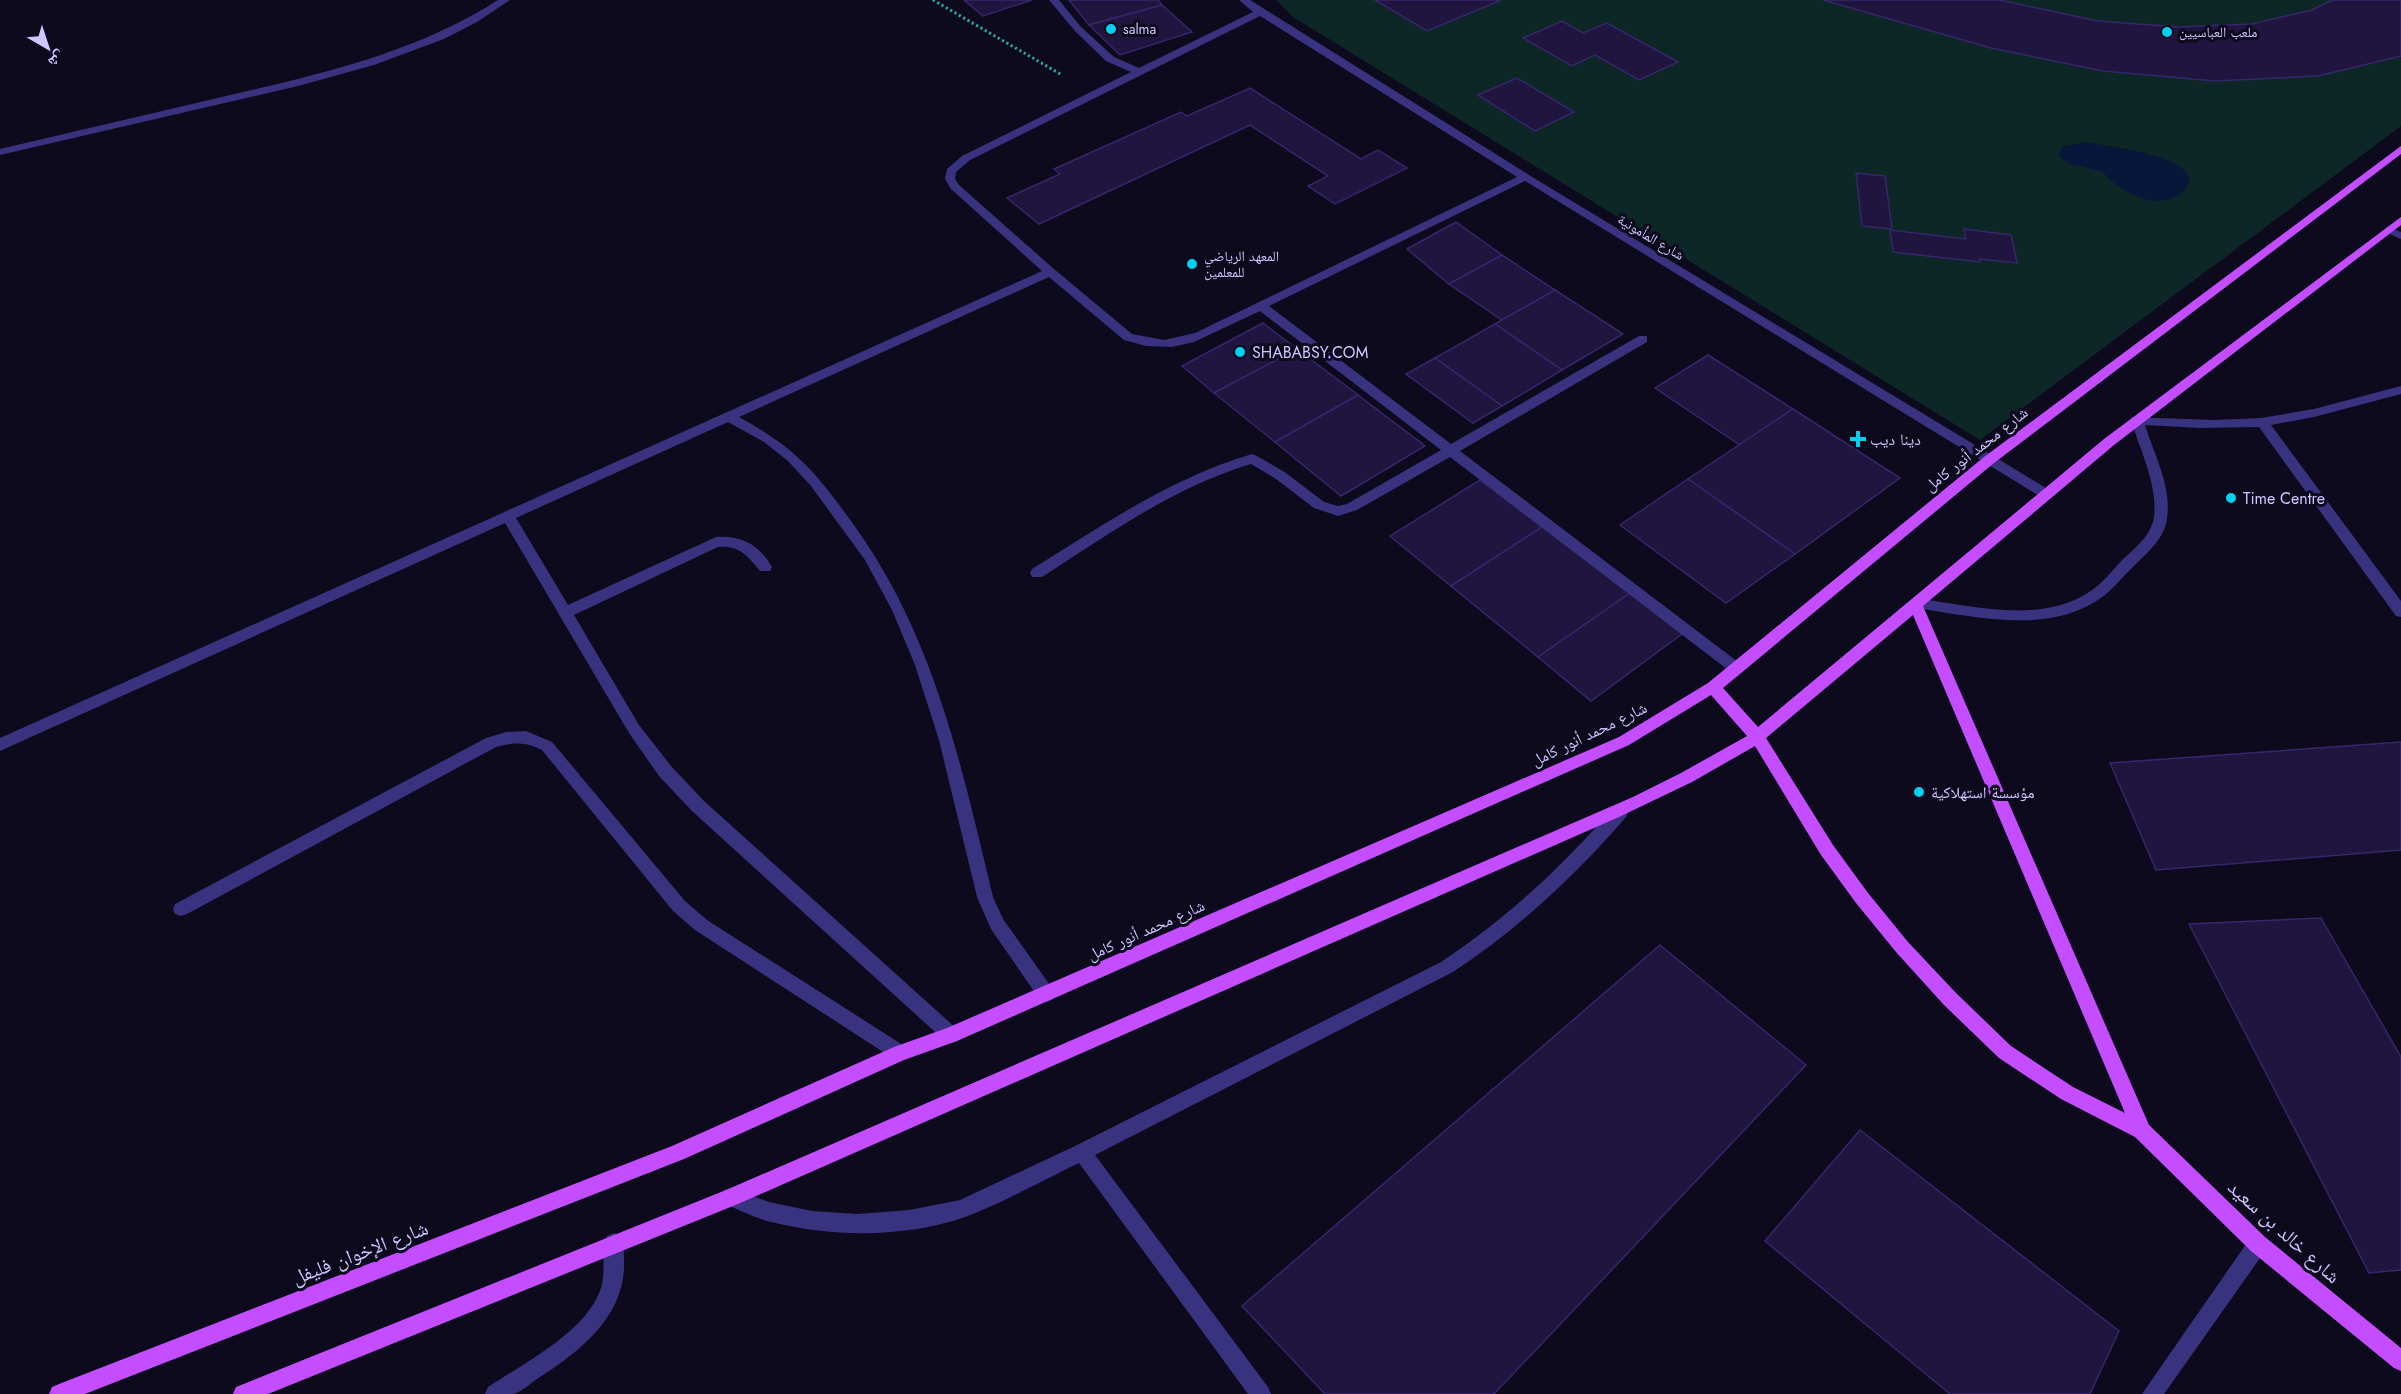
<svg xmlns="http://www.w3.org/2000/svg" width="2401" height="1394" font-family="Jost,'Noto Naskh Arabic',sans-serif">
  <rect width="100%" height="100%" fill="#0e0a1d"/>
  <path fill="#0d2727" d="M1276 0H2401V126L1980 440 1293 17Z"/>
  <path fill="#06173a" d="M2086 142C2111 147 2165 153 2183 169 2186 171 2188 178 2190 181 2172 219 2121 195 2102 171L2069 164 2058 155 2064 146Z"/>
  <g fill="#1f153f" stroke="#36266c" stroke-width="1.5">
    <path d="M964 0H1032L983 16Z"/>
    <path d="M1069 0H1158L1162 5 1089 25Z"/>
    <path d="M1375 0H1501L1427 31Z"/>
    <path d="M1823 0H1999L2098 21 2178 27 2252 24 2312 10 2332 0H2401V56L2318 76 2215 81 2103 71 1991 48Z"/>
    <path d="M1162 5 1192 32 1120 55 1089 25Z"/>
    <path d="M1562 21 1583 33 1607 23 1678 62 1639 80 1595 55 1572 66 1523 38Z"/>
    <path d="M1517 78 1574 112 1535 131 1478 95Z"/>
    <path d="M1250 88 1361 159 1378 150 1407 168 1335 204 1308 186 1328 176 1250 125 1039 224 1007 198 1060 174 1054 169 1181 112 1187 116Z"/>
    <path d="M1856 173 1885 176 1892 229 1862 226Z"/>
    <path d="M1456 222 1502 255 1449 284 1407 249Z"/>
    <path d="M1964 229 2011 235 2017 263 1980 259V262L1893 252 1890 230 1966 239Z"/>
    <path d="M1502 255 1555 290 1502 320 1449 284Z"/>
    <path d="M1555 290 1623 334 1562 370 1495 324Z"/>
    <path d="M1263 323 1297 349 1214 393 1182 366Z"/>
    <path d="M1495 324 1562 370 1502 406 1435 358Z"/>
    <path d="M1297 349 1358 395 1275 442 1214 393Z"/>
    <path d="M1708 355 1793 409 1740 445 1655 388Z"/>
    <path d="M1435 358 1502 406 1473 423 1406 374Z"/>
    <path d="M1358 395 1425 446 1341 496 1275 442Z"/>
    <path d="M1793 409 1900 478 1795 554 1688 479Z"/>
    <path d="M1688 479 1795 554 1726 603 1620 525Z"/>
    <path d="M1480 480 1542 527 1451 586 1390 536Z"/>
    <path d="M1542 527 1630 593 1538 657 1451 586Z"/>
    <path d="M1630 593 1682 634 1591 701 1538 657Z"/>
    <path d="M2401 742V850L2156 870 2110 763Z"/>
    <path d="M2321 918 2401 1057V1270L2369 1273 2189 924Z"/>
    <path d="M1660 945 1806 1065 1494 1394H1325L1242 1306Z"/>
    <path d="M1860 1130 2119 1331 2090 1394H1950L1765 1241Z"/>
  </g>
  <g fill="none" stroke-linecap="round" stroke-linejoin="round">
    <path stroke="#25b3b0" stroke-width="3" stroke-dasharray="2 3" stroke-linecap="butt" d="M933 0 1062 75"/>
    <g fill="#38327f" fill-rule="evenodd">
      <path d="M498 0H510L477 22 444 39 374 65 298 86 0 155V149C75 131 151 114 226 96 321 74 415 53 498 0Z"/>
      <path d="M1049 0H1059L1081 27 1114 57 1139 68 1253 12 1239 0H1250L1529 175 2051 491 2053 494 2046 499 2041 497 1525 181 1269 306 1451 444 1639 336H1647V342L1460 451 1742 665 1744 669 1742 673H1732L1450 457 1357 510 1338 516 1314 508 1276 479 1251 464C1174 487 1109 534 1042 577H1032L1030 573 1032 569C1103 525 1171 478 1252 454L1257 456 1286 473 1324 502 1338 506 1347 504 1441 450 1260 311 1194 342 1172 347 1146 346 1124 340 1049 277 739 417C795 448 814 470 851 521 934 634 961 764 993 897L1003 919 1052 988 1055 994 1052 1000 1046 1002 1040 1000 991 929 977 897 939 740 915 665 892 610 865 560 811 486 788 461 764 442 728 422 516 518 568 605 716 537C742 535 759 545 772 567L770 571H760C747 555 739 545 718 547L574 615 639 725 671 766 704 801 957 1029 960 1035 957 1041 951 1043 945 1041 692 811 659 776 629 733 505 523 0 751V738L1042 271 951 189 945 179 947 169 962 156 1131 72 1106 61 1075 31ZM1260 16 1517 177 1195 333 1164 340 1132 334 1054 269 959 185 955 179 956 172 970 160Z"/>
      <path d="M2389 227 2401 232V239L2385 232V228Z"/>
      <path d="M2401 386V394L2314 417 2271 425 2401 601V617L2396 616 2259 427 2199 428 2145 425C2154 454 2172 487 2167 518 2165 538 2148 552 2134 566 2122 577 2112 591 2098 600 2044 635 1974 616 1915 608L1908 603 1915 598C1969 605 2040 625 2089 592 2102 584 2112 571 2122 560 2135 548 2151 536 2154 517 2158 485 2140 450 2131 420L2132 417 2215 420 2261 418 2314 409Z"/>
      <path d="M526 731 552 742 685 901 707 920 906 1047 909 1053 906 1059 900 1061 894 1059 695 930 673 911 542 750C526 742 513 742 496 747L187 914 181 916 175 914 173 909 175 904 486 738 506 732Z"/>
      <path d="M1620 805 1626 807 1628 812 1626 817C1574 877 1519 928 1453 972L1095 1155 1268 1387 1271 1394H1248L1079 1163C1043 1180 999 1205 962 1218 902 1238 832 1237 771 1222 755 1218 740 1210 724 1204L722 1197 724 1190 731 1188 769 1202 812 1211 858 1214 909 1210 960 1200 1075 1146 1441 962C1507 918 1562 867 1614 807Z"/>
      <path d="M614 1233 621 1236C624 1244 624 1251 624 1259 627 1314 582 1350 540 1377 532 1382 522 1392 513 1394 504 1394 493 1394 485 1394L488 1387C524 1363 584 1333 600 1291 607 1273 600 1253 607 1236Z"/>
      <path d="M2258 1234 2265 1237 2268 1244 2265 1251 2164 1394H2142L2251 1237Z"/>
    </g>
    <path fill="#c34dff" fill-rule="evenodd" d="M2401 146V154L1994 463 1723 688 1758 727 2104 439 2401 217V225L2114 445 1923 606 2149 1125 2265 1237 2401 1348V1371L2394 1368 2251 1251 2135 1137 2061 1099 1999 1058 1944 1005 1896 952 1856 903 1821 855 1755 746 1692 782 1619 817 738 1204 268 1394H233L236 1387 726 1190 1633 797 1681 773 1747 736 1711 695 1629 745 957 1041 904 1060 684 1159 85 1394H49L52 1387 59 1384 672 1146 894 1047 947 1028 1619 737 1708 683 1984 457ZM1913 615 2125 1113 2073 1087 2011 1046 1956 993 1908 942 1868 893 1833 845 1766 738Z"/>
  </g>
  <g fill="#00d0f1" stroke="#0e0a1d" stroke-width="2">
    <circle cx="1111" cy="29" r="6"/>
    <circle cx="2167" cy="32" r="6"/>
    <circle cx="1192" cy="264" r="6"/>
    <circle cx="1240" cy="352" r="6"/>
    <path d="M1855 430h6v6h6v6h-6v6h-6v-6h-6v-6h6z"/>
    <circle cx="2231" cy="498" r="6"/>
    <circle cx="1919" cy="792" r="6"/>
  </g>
  <g text-anchor="middle" dominant-baseline="central" stroke-width="6" stroke-linejoin="round" paint-order="stroke">
    <g font-size="14" fill="#cec6ff" stroke="#0e0a1d" text-anchor="start">
      <text x="1123" y="29">salma</text>
      <text x="2179" y="32">ملعب العباسيين</text>
      <text x="1204" y="256">المعهد الرياضي<tspan x="1204" dy="16">للمعلمين</tspan></text>
    </g>
    <g font-size="14" fill="#cec6ff" stroke="#0e0a1d">
      <text transform="translate(1651 237) rotate(31)">شارع المأمونية</text>
    </g>
    <g font-size="16" fill="#cec6ff" stroke="#0e0a1d" text-anchor="start">
      <text x="1252" y="352">SHABABSY.COM</text>
      <text x="1870" y="439">دينا ديب</text>
      <text x="2243" y="498">Time Centre</text>
      <text x="1931" y="792">مؤسسة استهلاكية</text>
    </g>
    <g font-size="16" fill="#cec6ff" stroke="#0e0a1d">
      <text transform="translate(1976 449) rotate(-38)">شارع محمد أنور كامل</text>
      <text transform="translate(1589 734) rotate(-26)">شارع محمد أنور كامل</text>
      <text transform="translate(1146 930) rotate(-24)">شارع محمد أنور كامل</text>
    </g>
    <g font-size="20" fill="#cec6ff" stroke="#0e0a1d">
      <text transform="translate(2284 1232) rotate(42)">شارع خالد بن سعيد</text>
      <text transform="translate(360 1253) rotate(-21)">شارع الإخوان فليفل</text>
    </g>
  </g>
  <g transform="translate(48 48) rotate(141)" stroke="#0e0a1d" stroke-width="4.5" paint-order="stroke">
  <path d="M0-4.5L10 22L0 15L-10 22Z" fill="#cec6ff"/>
  <text y="-9" font-size="16" font-weight="bold" text-anchor="middle" fill="#cec6ff">ش</text>
  </g>
</svg>
